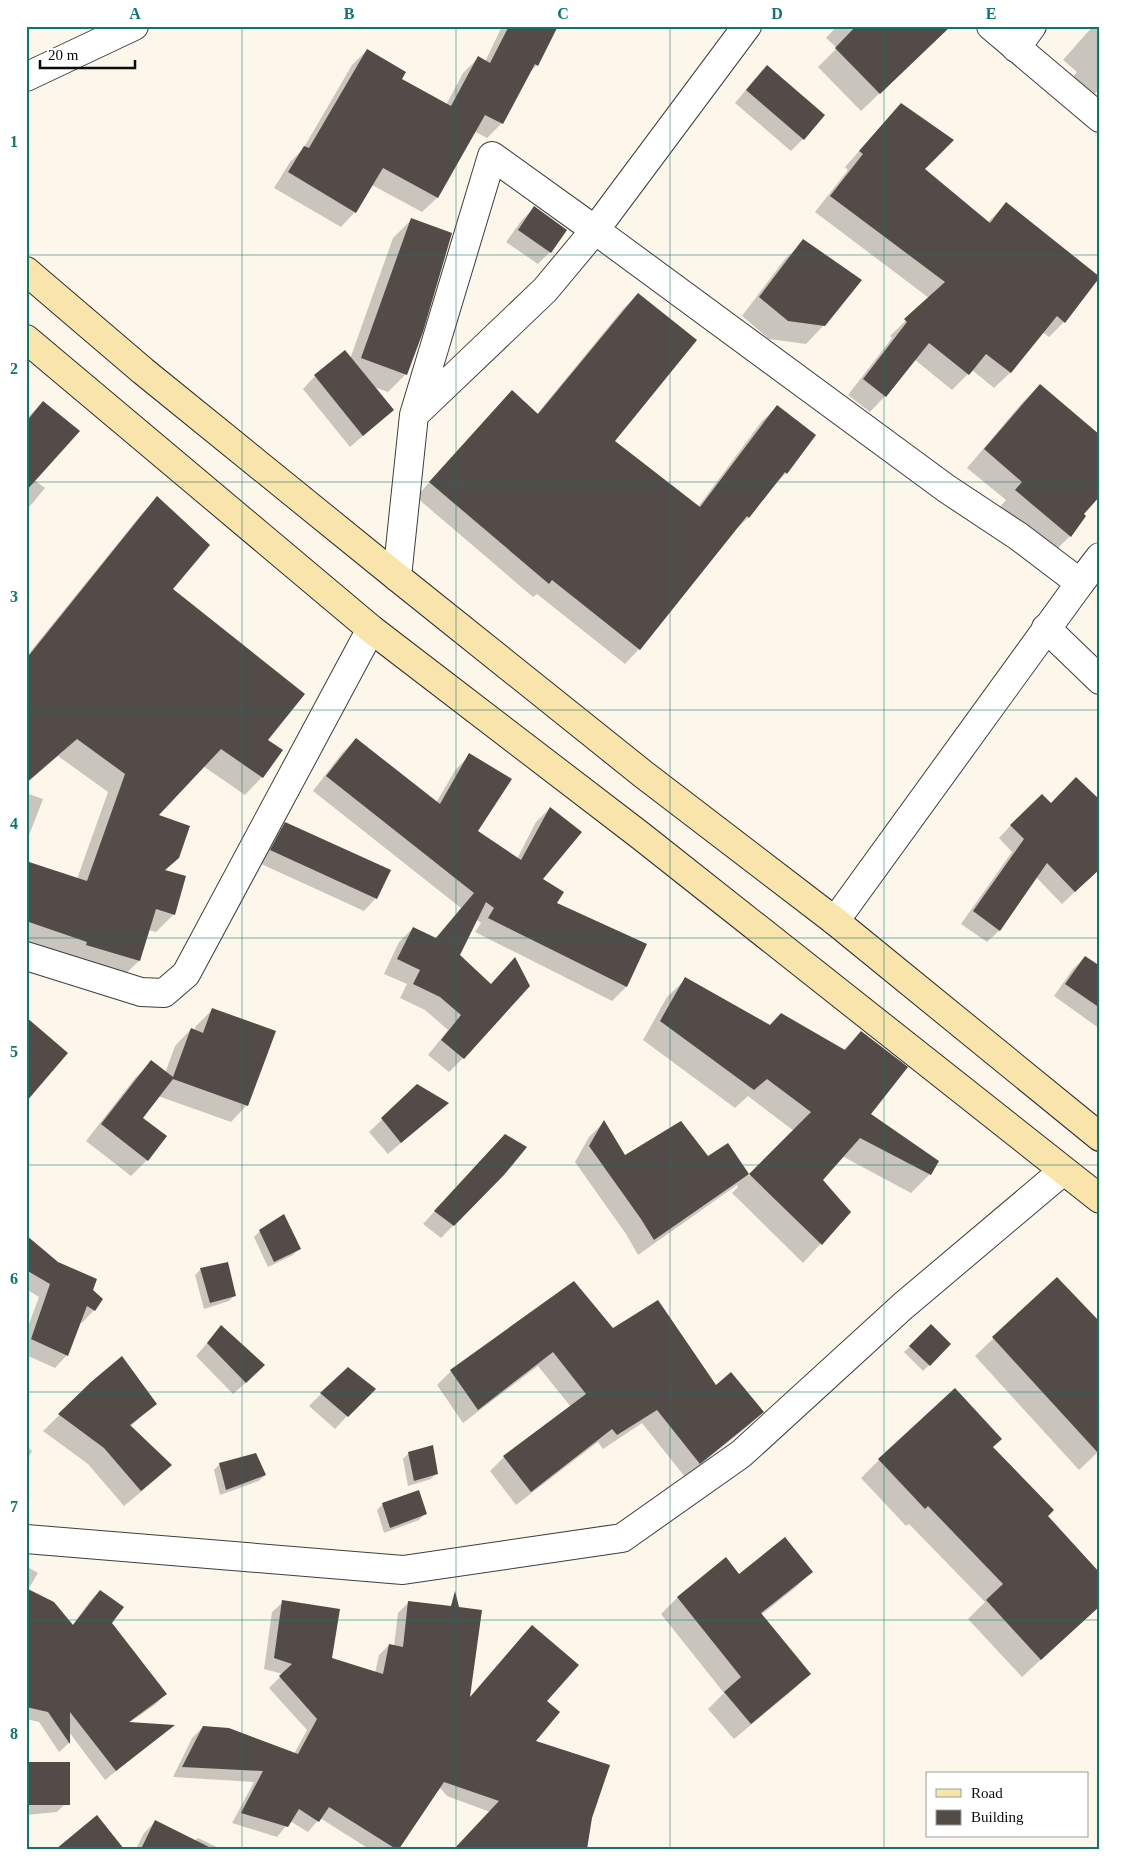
<svg xmlns="http://www.w3.org/2000/svg" width="1126" height="1875" font-family="Georgia,serif">
  <rect width="100%" height="100%" fill="#fdf7eb"/>
  <g fill="#0003">
    <path d="M502 26H557L537 65 529 73 502 123 487 138 474 131 437 198 422 212 372 185 355 212 341 227 274 188 290 162 303 149 352 65 367 50 400 79 446 105 463 73 478 58 485 62Z"/>
    <path d="M837 26H934L924 51 861 111 818 67 837 48 826 38Z"/>
    <path d="M1093 26H1100V91L1099 90 1091 97 1071 80 1077 72 1063 60Z"/>
    <path d="M755 79 803 139 791 151 735 103Z"/>
    <path d="M901 104 923 169 987 223 1006 204 1064 322 1049 337 1042 332 1010 373 994 388 972 370 952 390 914 359 885 396 870 412 848 395 892 338 890 336 929 298 815 212 848 170 845 167Z"/>
    <path d="M534 208 550 252 538 264 506 242 522 220Z"/>
    <path d="M411 220 406 374 388 392 374 387 393 410 350 447 303 389 315 376 350 359 393 238Z"/>
    <path d="M804 241 824 325 806 344 769 339 742 316 785 259Z"/>
    <path d="M638 294 613 441 698 507 762 421 777 407 786 473 772 488 749 517 734 531 639 649 625 664 537 594 533 597 416 497 512 392 537 414 623 309Z"/>
    <path d="M1040 385 1082 514 1084 516 1070 536 1052 554 999 508 1006 500 967 468 1022 403Z"/>
    <path d="M43 402 34 480 45 488 26 511V419Z"/>
    <path d="M157 498 172 589 267 740 262 777 245 795 203 766 157 815 178 858 164 871 174 914 156 932 148 930 139 961 121 978 26 944V862L77 879 108 792 58 756 26 784V657L140 516Z"/>
    <path d="M356 739 436 803 456 769 470 755 477 831 517 859 536 822 550 808 541 879 556 903 645 944 626 987 612 1001 475 932 481 923 476 919 458 956 490 985 463 1058 449 1072 428 1055 448 1030 425 1010 400 998 407 984 384 974 399 942 413 928 435 939 461 908 313 791 342 753Z"/>
    <path d="M26 793 43 799 26 843Z"/>
    <path d="M285 824 376 898 364 911 259 863 273 836Z"/>
    <path d="M1011 825 1100 868 1062 904 1036 877 1000 930 987 942 961 924 1012 852 999 838Z"/>
    <path d="M1085 957 1100 968V1029L1054 996 1073 969Z"/>
    <path d="M686 979 770 1027 843 1050 861 1033 869 1114 937 1162 930 1174 911 1193 842 1156 821 1180 850 1212 803 1263 732 1193 738 1187 737 1185 638 1255 626 1234 575 1162 589 1137 604 1122 624 1156 708 1158 728 1145 749 1176 794 1131 748 1096 735 1108 643 1040 667 997Z"/>
    <path d="M212 1010 247 1105 231 1122 158 1096 141 1118 147 1160 131 1176 86 1141 135 1078 152 1062 165 1073 175 1046 191 1029 194 1031 196 1026Z"/>
    <path d="M417 1086 447 1103 388 1154 369 1132Z"/>
    <path d="M492 1148 503 1174 441 1238 423 1224Z"/>
    <path d="M260 1231 299 1249 293 1255 268 1267 254 1237Z"/>
    <path d="M26 1237 91 1291 94 1310 82 1323 80 1321 67 1355 55 1368 26 1355V1332L39 1297 26 1289Z"/>
    <path d="M201 1269 235 1295 229 1301 204 1309 195 1275Z"/>
    <path d="M1057 1278 1100 1450 1079 1470 975 1356Z"/>
    <path d="M931 1326 950 1344 923 1371 904 1352Z"/>
    <path d="M221 1327 251 1378 233 1394 196 1356Z"/>
    <path d="M612 1329 762 1412 748 1426 685 1477 642 1423 603 1449 598 1442 516 1505 490 1471 504 1457 571 1407 538 1366 463 1423 437 1385 451 1371Z"/>
    <path d="M92 1383 155 1404 130 1427 171 1465 154 1481 124 1506 88 1464 43 1431Z"/>
    <path d="M321 1394 347 1416 335 1429 309 1406Z"/>
    <path d="M26 1445 32 1451 26 1463Z"/>
    <path d="M992 1447 1046 1516 1100 1605 1022 1677 968 1619 985 1602 909 1524 906 1526 861 1478 879 1460Z"/>
    <path d="M409 1453 437 1473 431 1479 408 1486 403 1459Z"/>
    <path d="M220 1464 265 1475 259 1481 220 1495 214 1470Z"/>
    <path d="M383 1504 425 1514 419 1520 384 1533 377 1510Z"/>
    <path d="M726 1559 739 1576 811 1572 795 1588 761 1615 809 1674 793 1690 734 1739 708 1709 724 1693 661 1614 677 1598Z"/>
    <path d="M26 1566 38 1573 26 1593Z"/>
    <path d="M100 1591 110 1623 165 1694 156 1704 129 1723 172 1726 105 1780 69 1732V1743L59 1752 39 1722 26 1719V1645L63 1638 90 1601Z"/>
    <path d="M283 1602 330 1659 375 1673 379 1655 389 1645 394 1646 398 1613 408 1603 469 1699 546 1702 534 1741 609 1765 490 1812 447 1796 440 1788 436 1791 397 1849H369L320 1818 308 1832 290 1821 277 1837 232 1823 254 1782 173 1777 192 1738 203 1727 294 1754 307 1730 269 1688 283 1674 264 1669 272 1612Z"/>
    <path d="M26 1763 68 1801 57 1812 26 1815Z"/>
    <path d="M155 1822 194 1841 198 1838 219 1848 136 1849 144 1833Z"/>
  </g>
  <g fill="#534b48">
    <path d="M509 26H558L538 66 535 64 503 124 485 115 438 198 383 168 356 213 288 172 304 146 309 148 367 49 406 72 402 79 451 106 478 56 490 63Z"/>
    <path d="M856 26H951L880 94 835 48Z"/>
    <path d="M767 65 825 115 804 140 746 90Z"/>
    <path d="M901 103 954 140 925 169 990 223 1006 202 1100 277 1065 323 1057 316 1011 373 986 354 969 375 929 343 886 397 863 379 907 322 904 319 945 282 830 196 863 154 859 151Z"/>
    <path d="M534 206 567 230 551 253 518 230Z"/>
    <path d="M411 218 452 233 423 332 407 375 361 358Z"/>
    <path d="M803 239 862 280 825 326 788 321 759 297Z"/>
    <path d="M638 293 697 340 615 441 700 507 777 405 816 435 787 474 785 472 749 518 747 516 640 650 552 580 549 584 429 482 512 390 538 414Z"/>
    <path d="M345 350 394 410 363 436 314 375Z"/>
    <path d="M1040 384 1100 435V496L1084 514 1086 516 1071 537 1015 490 1022 482 984 449Z"/>
    <path d="M43 401 80 431 26 491V422Z"/>
    <path d="M157 496 210 545 173 589 305 694 268 740 283 750 263 778 221 749 159 815 190 826 179 858 165 870 186 876 175 915 156 909 140 961 86 945 87 942 26 921V861L87 881 125 774 77 739 26 783V659Z"/>
    <path d="M356 738 440 804 469 753 512 779 478 831 521 860 550 807 582 832 543 879 564 892 557 903 647 944 627 987 488 918 494 908 486 902 460 955 491 984 515 957 530 986 464 1059 441 1040 461 1015 440 997 413 984 420 970 397 959 413 927 436 938 474 893 326 776Z"/>
    <path d="M1076 777 1100 800V869L1075 892 1047 863 1000 931 973 911 1024 839 1010 825 1042 794 1051 803Z"/>
    <path d="M285 822 391 870 377 899 270 850Z"/>
    <path d="M1085 956 1100 966V1008L1065 984Z"/>
    <path d="M685 977 770 1025 781 1013 845 1050 861 1031 908 1067 871 1114 939 1161 931 1175 860 1138 823 1180 851 1212 822 1245 749 1174 811 1112 767 1079 754 1090 660 1021Z"/>
    <path d="M212 1008 276 1031 248 1106 173 1079 143 1118 167 1136 148 1161 101 1124 151 1060 173 1077 191 1028 203 1033Z"/>
    <path d="M26 1017 68 1053 26 1102Z"/>
    <path d="M417 1084 449 1103 401 1143 381 1118Z"/>
    <path d="M604 1120 625 1155 681 1121 708 1156 728 1143 749 1174 654 1240 641 1219 589 1146Z"/>
    <path d="M505 1134 527 1147 504 1175 454 1226 434 1211Z"/>
    <path d="M284 1214 301 1249 274 1262 259 1230Z"/>
    <path d="M26 1235 58 1262 97 1279 93 1290 103 1299 95 1311 87 1306 68 1356 31 1339 50 1284 26 1270Z"/>
    <path d="M228 1262 236 1296 210 1303 200 1268Z"/>
    <path d="M1057 1277 1100 1322V1455L992 1337Z"/>
    <path d="M574 1281 613 1328 658 1300 716 1385 731 1372 764 1412 700 1464 657 1410 617 1435 612 1429 531 1492 503 1456 586 1394 553 1352 478 1410 450 1370Z"/>
    <path d="M931 1324 951 1344 930 1366 909 1346Z"/>
    <path d="M221 1325 265 1365 246 1383 207 1343Z"/>
    <path d="M122 1356 157 1404 130 1425 172 1465 141 1491 104 1448 58 1414 91 1382Z"/>
    <path d="M348 1367 376 1389 348 1417 320 1393Z"/>
    <path d="M955 1388 1002 1439 993 1447 1054 1510 1048 1516 1100 1573V1606L1041 1660 986 1600 1003 1584 928 1506 925 1509 878 1459Z"/>
    <path d="M433 1445 438 1474 414 1481 408 1452Z"/>
    <path d="M256 1453 266 1475 226 1490 219 1463Z"/>
    <path d="M419 1490 427 1514 390 1528 382 1503Z"/>
    <path d="M785 1537 813 1572 761 1613 811 1674 751 1724 724 1692 741 1677 677 1597 726 1557 739 1574Z"/>
    <path d="M26 1588 54 1602 73 1625 100 1590 124 1607 112 1623 167 1694 129 1722 175 1725 116 1771 70 1712V1744L48 1712 26 1707Z"/>
    <path d="M455 1591 459 1607 482 1610 470 1697 532 1625 579 1665 547 1701 560 1712 536 1741 610 1765 592 1818 587 1849H454L499 1801 444 1782 399 1849H396L329 1807 319 1822 299 1809 288 1827 241 1813 263 1771 182 1767 203 1726 229 1728 298 1754 317 1719 279 1676 292 1664 274 1658 282 1600 340 1609 332 1658 383 1674 389 1644 403 1647 408 1601 451 1606Z"/>
    <rect x="26" y="1762" width="44" height="43"/>
    <path d="M97 1815 124 1849H56Z"/>
    <path d="M155 1820 213 1849H141Z"/>
  </g>
  <g fill="none" stroke-linecap="round" stroke-linejoin="round">
    <defs>
      <g id="street">
        <path d="M747 26 595 230 947 489 1018 536 1080 583 835 921"/>
        <path d="M991 26 1100 118"/>
        <path d="M1016 48 1032 26"/>
        <path d="M26 77 134 26"/>
        <path d="M397 577 414 415 545 290 595 230 492 156 414 415"/>
        <path d="M1080 583 1100 557"/>
        <path d="M1046 628 1100 680"/>
        <path d="M26 956 141 992 164 993 186 974 371 629"/>
        <path d="M26 1539 403 1570 622 1538 741 1454 903 1306 1063 1171"/>
      </g>
      <g id="secondary">
        <path d="M26 271 143 371 397 577 643 774 835 921 1100 1137"/>
        <path d="M26 339 371 629 641 836 1100 1199"/>
      </g>
    </defs>
    <use href="#street" stroke="#3e3e3e" stroke-width="30"/>
    <use href="#secondary" stroke="#2d2d2d" stroke-width="30"/>
    <use href="#street" stroke="#fff" stroke-width="28"/>
    <use href="#secondary" stroke="#f9e4ab" stroke-width="28"/>
  </g>
  <path fill="none" stroke="#0f766e" stroke-width="1" stroke-opacity="0.55" d="M242 26V1849M456 26V1849M670 26V1849M884 26V1849M26 255H1100M26 482H1100M26 710H1100M26 938H1100M26 1165H1100M26 1392H1100M26 1620H1100"/>
  <rect width="1126" height="1875" fill="none" stroke="#ffffff" stroke-width="55"/>
  <rect x="926" y="1772" width="162" height="65" fill="#ffffff" stroke="#9d9d9d"/>
  <rect x="936" y="1789" width="25" height="8" fill="#f9e4ab" stroke="#9d9d9d"/>
  <text x="971" y="1798" font-size="15" fill="#0b0b0b">Road</text>
  <rect x="936" y="1810" width="25" height="15" fill="#534b48" stroke="#9d9d9d"/>
  <text x="971" y="1822" font-size="15" fill="#0b0b0b">Building</text>
  <path d="M40 60v8h95v-8" fill="none" stroke="#0b0b0b" stroke-width="2.5"/>
  <text x="48" y="60" font-size="15" fill="#0b0b0b" stroke="#ffffff" stroke-width="4" paint-order="stroke">20 m</text>
  <rect x="28" y="28" width="1070" height="1820" fill="none" stroke="#0f766e" stroke-width="2"/>
  <g font-size="16" text-anchor="middle" font-weight="bold" fill="#0f766e">
    <text x="135" y="19">A</text>
    <text x="349" y="19">B</text>
    <text x="563" y="19">C</text>
    <text x="777" y="19">D</text>
    <text x="991" y="19">E</text>
    <text x="14" y="147">1</text>
    <text x="14" y="374">2</text>
    <text x="14" y="602">3</text>
    <text x="14" y="829">4</text>
    <text x="14" y="1057">5</text>
    <text x="14" y="1284">6</text>
    <text x="14" y="1512">7</text>
    <text x="14" y="1739">8</text>
  </g>
</svg>
